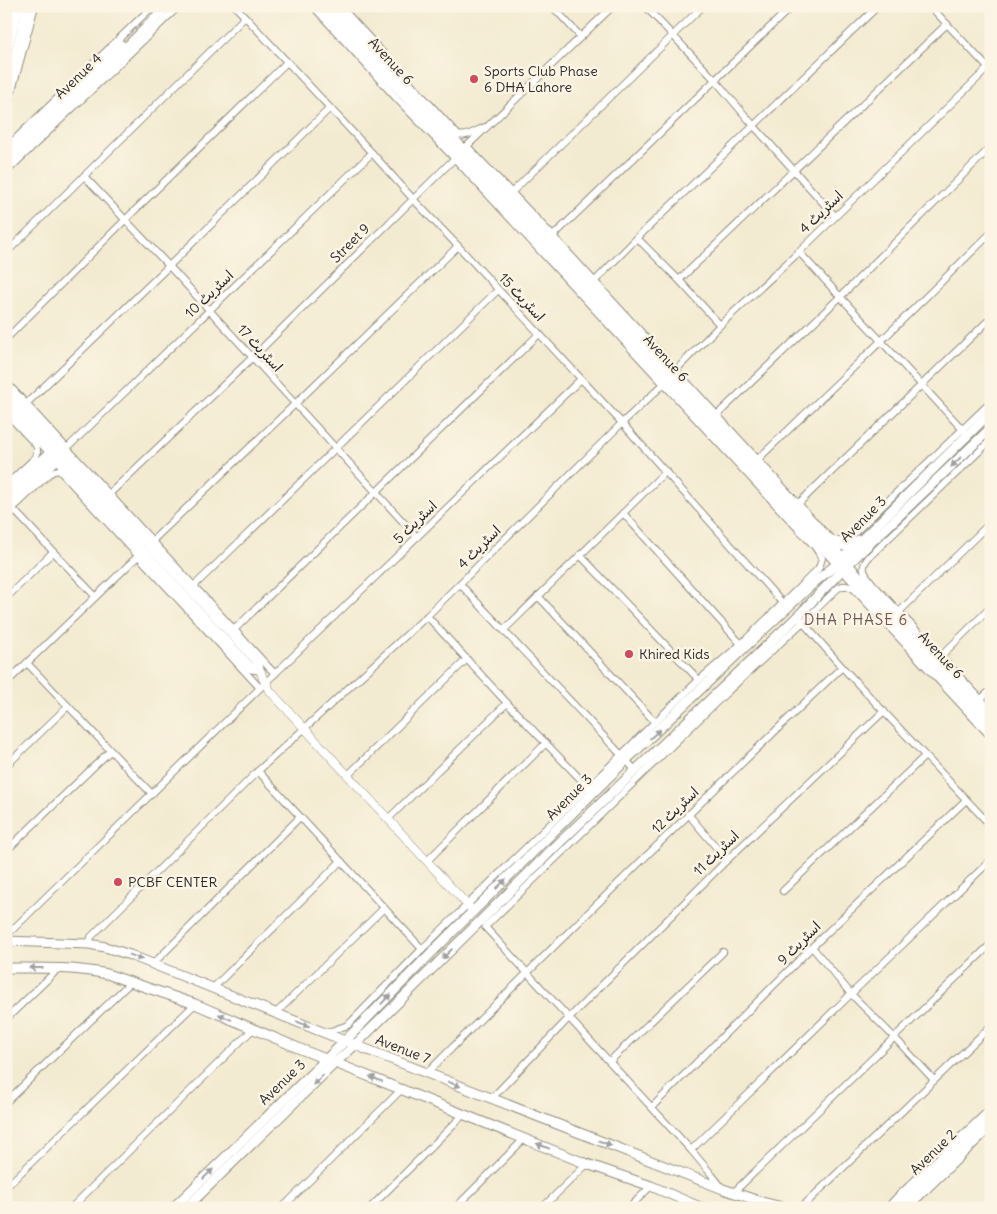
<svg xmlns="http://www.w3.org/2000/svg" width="997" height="1214" font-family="Delius,'Playpen Sans Arabic',sans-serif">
  <rect width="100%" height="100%" fill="#fcf5e5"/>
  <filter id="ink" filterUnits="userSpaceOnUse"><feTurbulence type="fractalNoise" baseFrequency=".02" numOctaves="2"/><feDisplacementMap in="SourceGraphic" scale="10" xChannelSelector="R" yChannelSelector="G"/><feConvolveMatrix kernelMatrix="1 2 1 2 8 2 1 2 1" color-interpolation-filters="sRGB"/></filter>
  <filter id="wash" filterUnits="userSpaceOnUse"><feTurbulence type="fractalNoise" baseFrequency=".0096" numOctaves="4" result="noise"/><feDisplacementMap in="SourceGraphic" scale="20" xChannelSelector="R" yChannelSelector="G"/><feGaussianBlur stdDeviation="1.12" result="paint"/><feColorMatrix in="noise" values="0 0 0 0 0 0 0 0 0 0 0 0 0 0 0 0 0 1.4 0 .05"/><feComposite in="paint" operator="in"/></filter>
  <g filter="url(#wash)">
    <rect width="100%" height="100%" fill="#f3ebd1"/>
  </g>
  <g filter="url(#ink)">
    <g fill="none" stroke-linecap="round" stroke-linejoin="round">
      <defs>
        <g id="minor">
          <path d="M235 6 372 153 413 199 458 246 622 423 785 606"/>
          <path d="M313 6 397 99 454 158 815 547 822 558 820 565 818 569 741 644 699 680 655 722 422 949 348 1025 325 1033"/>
          <path d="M340 6 458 135C467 138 477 130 485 127"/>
          <path d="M552 6 581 37"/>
          <path d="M645 6 715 80 754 126 835 216"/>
          <path d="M930 6 991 71"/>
          <path d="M6 30 13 6"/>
          <path d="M6 113 35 6"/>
          <path d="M6 145H9L153 6"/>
          <path d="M467 146 553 236 826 534C833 540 837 543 847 540L991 402"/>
          <path d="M466 147 613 6"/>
          <path d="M6 172 179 6"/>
          <path d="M84 176 169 266 417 537"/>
          <path d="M511 193 703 6"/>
          <path d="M553 236 792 6"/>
          <path d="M637 238 679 280 720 325"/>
          <path d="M799 252 964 431"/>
          <path d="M6 253 245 17"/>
          <path d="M679 280 947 24"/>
          <path d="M594 282 637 238 878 6"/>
          <path d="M6 339 126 219 287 62"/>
          <path d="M674 372 720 325 799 252 988 68"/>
          <path d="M6 382 275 674"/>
          <path d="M26 404 169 266 330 108"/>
          <path d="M6 413 36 445C38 451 38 455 34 459L6 485"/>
          <path d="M717 415 840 297 991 147"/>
          <path d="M991 440 869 557C859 568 865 574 873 584L991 710"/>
          <path d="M63 452 372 153"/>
          <path d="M758 459 881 341 991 233"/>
          <path d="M105 498 253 357 457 156"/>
          <path d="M799 503 991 318"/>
          <path d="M13 509 95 596"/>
          <path d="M623 513 741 644"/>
          <path d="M6 515 49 474 54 471 59 470 260 688"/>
          <path d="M153 540 295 404 458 246"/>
          <path d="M580 555 699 680"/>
          <path d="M460 584 626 760 635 770"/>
          <path d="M195 585 498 290"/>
          <path d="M538 596 655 722"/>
          <path d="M6 598 53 552"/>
          <path d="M899 612 991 522"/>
          <path d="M427 616 507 703 588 787"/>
          <path d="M800 619 842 667 991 826"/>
          <path d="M235 629 539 334"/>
          <path d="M504 630 666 471"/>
          <path d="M941 656 991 607"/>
          <path d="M27 663 152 794"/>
          <path d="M6 683 138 556"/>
          <path d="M981 699 991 690"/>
          <path d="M6 766 68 706"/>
          <path d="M258 771 422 949"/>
          <path d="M348 775 467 659"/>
          <path d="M688 814 727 860"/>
          <path d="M388 819 507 703"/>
          <path d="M6 851 110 751"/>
          <path d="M428 860 546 743"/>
          <path d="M783 891 925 756"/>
          <path d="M6 936 260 688 581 379"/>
          <path d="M89 944 91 937 258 771 427 616 622 423 667 381"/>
          <path d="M812 947 851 994 894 1037 934 1080"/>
          <path d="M153 964 300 817"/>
          <path d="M213 988 341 861"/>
          <path d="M276 1013 384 908"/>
          <path d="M6 1019 54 973 56 968"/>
          <path d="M610 1061 723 952"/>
          <path d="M427 1073C563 936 702 801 842 667"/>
          <path d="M492 1098 570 1017 727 860 884 711"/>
          <path d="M6 1102 131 982"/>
          <path d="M652 1107 812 947 966 800"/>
          <path d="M691 1150 851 994 991 860"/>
          <path d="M6 1187 195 1004"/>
          <path d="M723 1189 712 1175 691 1150 485 927 725 694 803 622 836 590C842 584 847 585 854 589L991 737"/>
          <path d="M734 1192 991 944"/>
          <path d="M71 1208 253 1029"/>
          <path d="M282 1208 402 1089"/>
          <path d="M370 1208 464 1114"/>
          <path d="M455 1208 524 1139"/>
          <path d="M542 1208 587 1164"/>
          <path d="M629 1208 651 1186"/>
          <path d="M801 1208 991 1026"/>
          <path d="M887 1208 896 1198 991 1108"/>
        </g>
        <path id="tertiary" d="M259 669 261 672 263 679 267 684 270 691 473 911"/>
        <g id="secondary">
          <path d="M321 6 991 729"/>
          <path d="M331 6 991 719"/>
          <path d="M6 54 19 6"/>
          <path d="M6 90 28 6"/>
          <path d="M6 156 121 45"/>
          <path d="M6 166 168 6"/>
          <path d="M6 391 257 661 259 669 251 668 6 404"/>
          <path d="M6 495 55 448"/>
          <path d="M6 507 60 455"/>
          <path d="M830 545 845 546 859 540"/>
          <path d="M6 941 89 944 105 947 130 955 345 1041 723 1189 762 1202 786 1208"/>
          <path d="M6 968C40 968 73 967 107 974L195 1004 303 1050 587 1164 651 1186 702 1208"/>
          <path d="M173 1208 345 1041 429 955 626 760 745 647 817 580 837 564 991 412"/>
          <path d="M186 1208 335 1063 355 1045 558 844 798 616 843 569 991 428"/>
          <path d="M894 1208 991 1115"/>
          <path d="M906 1208 991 1126"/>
        </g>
      </defs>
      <use href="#minor" stroke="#8f8b7e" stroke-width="8"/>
      <use href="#tertiary" stroke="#8f8b7e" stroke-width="9"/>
      <use href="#secondary" stroke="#8f8b7e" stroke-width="11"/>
      <use href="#minor" stroke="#fff" stroke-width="6"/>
      <use href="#tertiary" stroke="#fff" stroke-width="8"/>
      <use href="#secondary" stroke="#fff" stroke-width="9"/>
    </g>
    <defs><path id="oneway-solid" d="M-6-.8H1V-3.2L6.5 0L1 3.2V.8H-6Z" transform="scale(1.25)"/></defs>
    <g fill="#a0a0a0">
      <use href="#oneway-solid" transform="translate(956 462) rotate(136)"/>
      <use href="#oneway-solid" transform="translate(655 734) rotate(-43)"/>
      <use href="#oneway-solid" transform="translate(501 884) rotate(-45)"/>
      <use href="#oneway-solid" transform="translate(447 954) rotate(135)"/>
      <use href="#oneway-solid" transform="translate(136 957) rotate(20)"/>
      <use href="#oneway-solid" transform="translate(36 968) rotate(180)"/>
      <use href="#oneway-solid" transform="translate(386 999) rotate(-46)"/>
      <use href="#oneway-solid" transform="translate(225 1017) rotate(-156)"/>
      <use href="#oneway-solid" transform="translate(303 1024) rotate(22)"/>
      <use href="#oneway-solid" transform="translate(376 1079) rotate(-158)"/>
      <use href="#oneway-solid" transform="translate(318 1080) rotate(136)"/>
      <use href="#oneway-solid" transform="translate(454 1084) rotate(21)"/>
      <use href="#oneway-solid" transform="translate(605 1143) rotate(21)"/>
      <use href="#oneway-solid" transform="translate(543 1146) rotate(-158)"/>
      <use href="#oneway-solid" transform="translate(208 1174) rotate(-44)"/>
    </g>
  </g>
  <g fill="#d1495b" stroke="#fcf5e5" stroke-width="2">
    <circle cx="474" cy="79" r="5"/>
    <circle cx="629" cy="654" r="5"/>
    <circle cx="118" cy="882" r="5"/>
  </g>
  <g text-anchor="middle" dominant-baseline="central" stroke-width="5" stroke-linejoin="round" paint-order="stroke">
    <g font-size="14" fill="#2b2b2b" stroke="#fcf5e5">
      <text transform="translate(391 61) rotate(47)">Avenue 6</text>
      <text transform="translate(78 76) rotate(-44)">Avenue 4</text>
      <text transform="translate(821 212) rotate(-44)">اسٹریٹ 4</text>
      <text transform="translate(350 243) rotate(-45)">Street 9</text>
      <text transform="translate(209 294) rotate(-44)">اسٹریٹ 10</text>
      <text transform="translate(522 297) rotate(47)">اسٹریٹ 15</text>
      <text transform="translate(260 348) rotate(47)">اسٹریٹ 17</text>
      <text transform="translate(666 358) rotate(47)">Avenue 6</text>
      <text transform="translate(863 519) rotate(-45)">Avenue 3</text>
      <text transform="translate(415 522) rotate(-44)">اسٹریٹ 5</text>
      <text transform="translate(479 547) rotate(-45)">اسٹریٹ 4</text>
      <text transform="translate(941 655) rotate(47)">Avenue 6</text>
      <text transform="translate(569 797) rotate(-45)">Avenue 3</text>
      <text transform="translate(675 810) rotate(-44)">اسٹریٹ 12</text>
      <text transform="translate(716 853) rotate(-44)">اسٹریٹ 11</text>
      <text transform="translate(799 943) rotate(-45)">اسٹریٹ 9</text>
      <text transform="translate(403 1049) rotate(21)">Avenue 7</text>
      <text transform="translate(282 1082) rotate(-44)">Avenue 3</text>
      <text transform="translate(933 1152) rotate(-44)">Avenue 2</text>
    </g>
    <g font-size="14" fill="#2b2b2b" stroke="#fcf5e5" text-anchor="start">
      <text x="484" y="71">Sports Club Phase<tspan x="484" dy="16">6 DHA Lahore</tspan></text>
      <text x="639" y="654">Khired Kids</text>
      <text x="128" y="882">PCBF CENTER</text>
    </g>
    <g font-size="15" letter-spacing="1" fill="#715756" stroke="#fcf5e5">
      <text x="856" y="619">DHA PHASE 6</text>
    </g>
  </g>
  <rect width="997" height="1214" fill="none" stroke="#fcf5e5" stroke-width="25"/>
</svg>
